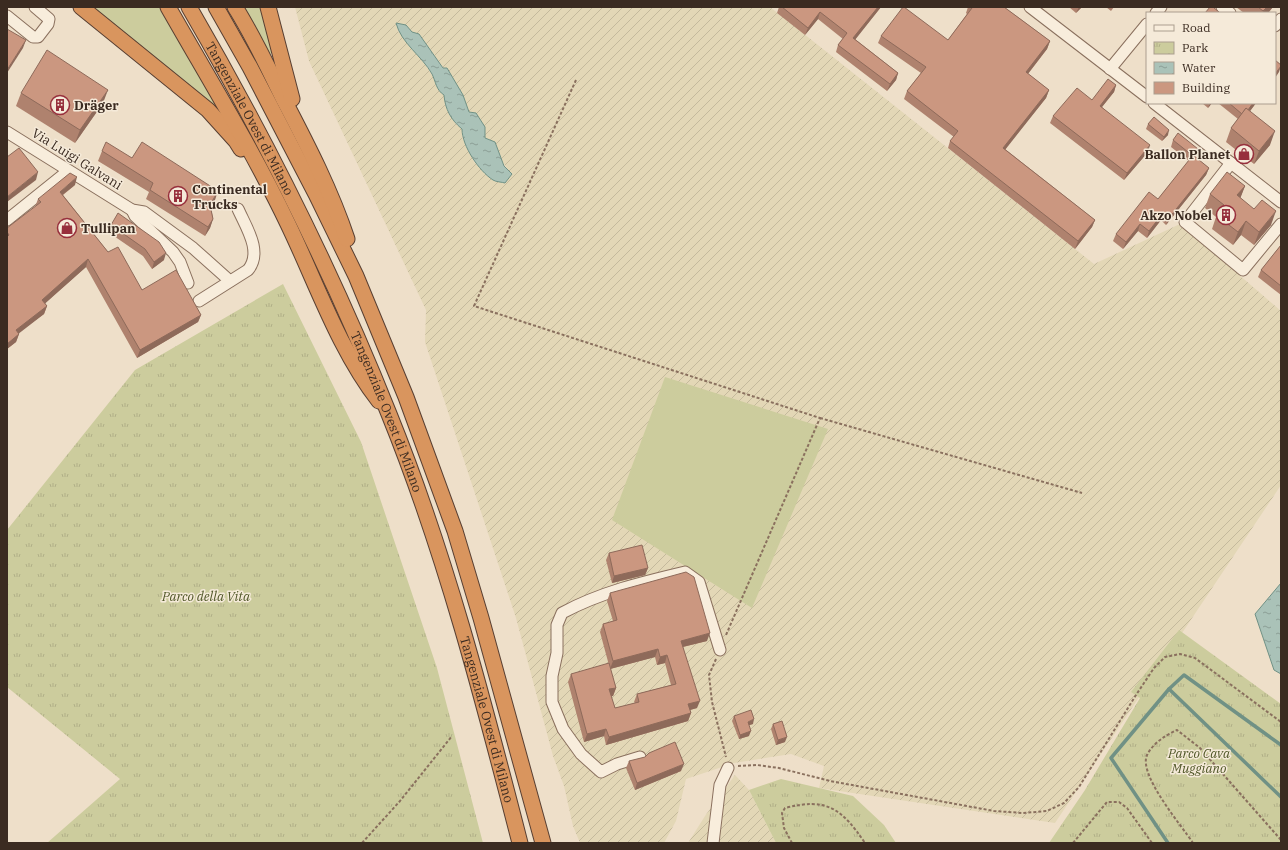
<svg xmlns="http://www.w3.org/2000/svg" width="1288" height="850" font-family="'IBM Plex Serif',serif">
  <defs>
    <pattern id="farmland-furrows" width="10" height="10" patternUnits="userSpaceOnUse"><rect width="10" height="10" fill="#e3d7b6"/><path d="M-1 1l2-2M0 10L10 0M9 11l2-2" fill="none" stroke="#c4b99c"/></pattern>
    <pattern id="park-tufts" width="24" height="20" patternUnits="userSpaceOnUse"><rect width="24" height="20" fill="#cccc9d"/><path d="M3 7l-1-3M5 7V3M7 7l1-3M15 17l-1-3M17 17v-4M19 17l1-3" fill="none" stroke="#b0af87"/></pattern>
    <pattern id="water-ripples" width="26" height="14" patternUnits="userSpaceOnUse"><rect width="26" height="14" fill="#aac2b8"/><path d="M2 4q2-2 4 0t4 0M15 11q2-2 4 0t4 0" fill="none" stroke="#8c9e95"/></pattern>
  </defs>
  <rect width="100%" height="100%" fill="#eedfc9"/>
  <g fill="url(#farmland-furrows)" fill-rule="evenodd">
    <path d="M295 7H770L1094 264 1180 224 1281 311V485L1055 823 819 788 824 766 791 754 734 763 686 779 676 821 664 843H580L573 826 564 786 553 756 516 618 425 342 426 310 309 61ZM396 23 406 25 412 32 419 34 463 95 469 112 485 138 511 174 482 169 474 162 462 137V129L455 123 445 105 444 95 425 64 398 31Z"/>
    <path d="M735 775 749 790 776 843H688L705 816Z"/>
  </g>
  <g fill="#cccc9d">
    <path d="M87 7H163L222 109 220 113Z"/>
    <path d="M238 7H264L273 53 268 54Z"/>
    <path d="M665 377 828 429 752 608 612 520Z"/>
  </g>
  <g fill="url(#park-tufts)">
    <path d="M283 284 361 442 437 668 483 843H47L120 779 7 687V530L135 370Z"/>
    <path d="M1179 630 1281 704V843H1049L1085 790 1140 698 1131 692Z"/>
    <path d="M781 779 853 796 884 825 896 843H776L749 790Z"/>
  </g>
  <g fill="url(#water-ripples)" stroke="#709185">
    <path d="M396 23 406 25 412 32 419 34 443 68H447L463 95 469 112 476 113 485 127V138L495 142 504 166 512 174 505 183C502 182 496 182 493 180 479 171 462 146 462 129 451 120 445 109 444 95 436 90 436 82 432 74 422 56 401 43 396 23Z"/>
    <path d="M1281 583V674L1274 670 1255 614Z"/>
  </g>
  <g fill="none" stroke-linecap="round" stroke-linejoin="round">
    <g stroke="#709185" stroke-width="3.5">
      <path d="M1169 689 1281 797"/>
      <path d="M1168 843 1111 758 1169 689 1184 675 1281 745"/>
    </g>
    <defs>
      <g id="minor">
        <path d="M1030 7 1147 97"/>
        <path d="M1222 7 1230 13"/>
        <path d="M1156 13 1161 7"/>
        <path d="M7 16 33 37H38L48 24 49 19 35 7"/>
        <path d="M1275 26 1281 19"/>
        <path d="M1110 69 1147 24"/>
        <path d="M1154 103 1281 202"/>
        <path d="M7 132 132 210 144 212 193 248 230 281"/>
        <path d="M1231 163 1185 222 1243 270 1281 224"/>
        <path d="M132 210 135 216 173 252 180 262 188 283"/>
        <path d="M7 220 68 171"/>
        <path d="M199 301 248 270C263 252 246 227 238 209"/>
        <path d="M640 757 617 764 601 772 581 754 563 729 552 702V676L557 653V625L562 613C601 592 643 582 685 572L699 582 720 650"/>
        <path d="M713 843 720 785 728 768"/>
      </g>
      <g id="highway">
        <path d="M81 7 208 110 236 141 241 149"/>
        <path d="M168 7C209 79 252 149 288 224 316 282 339 350 379 401"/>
        <path id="s1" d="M189 7C265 138 333 273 389 414 445 552 483 699 520 843"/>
        <path d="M216 7 250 67 316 194 356 276 406 397 455 531 481 618 543 843"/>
        <path d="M235 7C254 37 269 70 285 102 308 146 331 191 347 239"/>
        <path d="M268 7 292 99"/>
      </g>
    </defs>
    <use href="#minor" stroke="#8a705e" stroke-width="13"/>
    <use href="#highway" stroke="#583f32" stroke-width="17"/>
    <g stroke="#8a705e" stroke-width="2" stroke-dasharray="3 2" stroke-linecap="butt">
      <path d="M576 80 474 306 820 418 726 635"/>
      <path d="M820 418 1082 493"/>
      <path d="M716 659 709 675 712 702 726 757"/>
      <path d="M738 766 757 765 779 768 830 781 994 811 1023 813 1047 811 1064 803 1079 787 1136 695 1154 668 1165 657 1180 654 1195 658 1281 722"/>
      <path d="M362 843 400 801 452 736"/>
      <path d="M792 843 784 828 782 813 785 808C827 797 842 809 865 843"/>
      <path d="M1073 843 1107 802H1119L1127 808 1152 843"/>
      <path d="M1193 843C1182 826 1138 775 1147 755 1153 743 1166 735 1177 730L1200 748 1281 840"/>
    </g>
    <use href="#minor" stroke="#f8eddc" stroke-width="11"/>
    <use href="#highway" stroke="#d9955e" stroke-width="15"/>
  </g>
  <g fill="#af826e" fill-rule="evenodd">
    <path d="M779 7H881L855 39 898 73 896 80 887 91 836 52 838 45 843 39 818 19 805 35 777 13Z"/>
    <path d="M968 7H1004L1050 41 1047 49 1028 74 1049 90 1046 98 1005 149 1095 220 1092 227 1075 249 948 148 950 141 954 137 904 99 907 91 921 73 878 43 881 36 948 40 967 14 966 13Z"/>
    <path d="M1069 7H1082L1076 13Z"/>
    <path d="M1106 7H1114L1111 11Z"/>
    <path d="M1236 7H1273L1268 13H1244Z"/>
    <path d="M1116 85 1114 92 1102 107 1148 152 1124 180 1050 123 1053 116 1092 100Z"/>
    <path d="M21 93 103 103 75 143 16 106Z"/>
    <path d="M1202 103H1212L1208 108Z"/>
    <path d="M1218 103H1256L1250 111 1270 145 1254 164 1226 142 1231 128 1238 119Z"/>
    <path d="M1148 124 1168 135 1162 141 1146 129Z"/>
    <path d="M1173 140 1196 156 1195 157 1209 168 1206 175 1166 225 1161 220 1147 238 1138 231 1123 249 1113 241 1116 234 1158 199 1189 161 1171 147Z"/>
    <path d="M102 151 132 158 215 200 211 207 213 219 210 228 205 236 146 199 149 192 98 161Z"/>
    <path d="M75 185 63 195 108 252 142 290 201 315 198 322 137 358 86 267 45 303 47 306 44 314 18 333 19 334 16 342 7 349V228L35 207 38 199Z"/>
    <path d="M1245 186 1240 198 1271 225 1254 245 1241 235 1233 245 1212 229 1216 217 1205 208 1210 194Z"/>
    <path d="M111 225 164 260 152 269 143 256 108 232Z"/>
    <path d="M1281 245V295L1258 277 1261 270Z"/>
    <path d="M609 553 648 568 645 575 612 583 606 560Z"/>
    <path d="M610 593 707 641 683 647 697 708 690 710 691 713 688 721 606 745 604 736 584 742 568 682 571 674 610 669 600 632 603 624 613 621 607 601ZM655 657 657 665 665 663 671 685 637 694 634 702 635 703 615 708 611 696H613L616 688 610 669Z"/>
    <path d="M734 716 753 724 749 725V736L739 739 732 721Z"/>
    <path d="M773 724 785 742 776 745 771 729Z"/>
    <path d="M629 761 681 771 635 790 626 768Z"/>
  </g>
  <g fill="#8e6a5a">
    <path d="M878 7H881L851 45 853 38Z"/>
    <path d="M1079 7H1082L1076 13Z"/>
    <path d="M1267 7H1273L1268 13H1262Z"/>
    <path d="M820 12 818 19 805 35 808 28Z"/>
    <path d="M26 40 23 48 7 73V70Z"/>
    <path d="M1050 41 1047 49 1023 80 1026 72Z"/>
    <path d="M1281 66 1279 72 1275 78V74Z"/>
    <path d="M898 73 896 80 887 91 890 84Z"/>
    <path d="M1116 85 1114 92 1097 113 1100 106Z"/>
    <path d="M108 90 103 103 75 143 80 130Z"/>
    <path d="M1049 90 1046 98 1001 155 1003 148Z"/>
    <path d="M1210 103H1212L1208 108Z"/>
    <path d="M1253 103H1256L1242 122 1244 115Z"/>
    <path d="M1169 130 1168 135 1162 141 1164 137Z"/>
    <path d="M1275 131 1270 145 1254 164 1259 151Z"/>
    <path d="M1150 145 1148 152 1124 180 1127 173Z"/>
    <path d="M1198 149 1196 156 1191 162 1193 156Z"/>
    <path d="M1209 168 1206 175 1166 225 1169 218Z"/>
    <path d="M38 172 36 180 7 202V197Z"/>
    <path d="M77 177 75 185 57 199 60 192Z"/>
    <path d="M1245 186 1240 199 1237 195Z"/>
    <path d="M218 191 215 200 207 214 210 205Z"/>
    <path d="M1276 211 1271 225 1254 245 1259 232Z"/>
    <path d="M1163 213 1161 220 1147 238 1149 231Z"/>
    <path d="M213 219 210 228 205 236 208 227Z"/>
    <path d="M1095 220 1092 227 1075 249 1078 241Z"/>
    <path d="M1246 221 1241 235 1233 245 1238 232Z"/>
    <path d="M1140 224 1138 231 1123 249 1126 242Z"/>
    <path d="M166 253 164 260 152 269 154 262Z"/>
    <path d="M88 259 86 267 40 308 42 300Z"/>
    <path d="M47 306 44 314 13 338 16 330Z"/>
    <path d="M201 315 198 322 137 358 140 350Z"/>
    <path d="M19 334 16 342 7 349V344Z"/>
    <path d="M648 568 645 575 612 583 614 576Z"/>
    <path d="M710 633 707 641 678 648 681 641Z"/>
    <path d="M658 649 655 657 610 669 613 661Z"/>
    <path d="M667 655 665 663 657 665 660 657Z"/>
    <path d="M616 688 613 696 607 697 609 689Z"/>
    <path d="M700 701 697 708 686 711 688 704Z"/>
    <path d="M691 713 688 721 606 745 609 737Z"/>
    <path d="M754 719 753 724 746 726 748 722Z"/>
    <path d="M606 729 604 736 584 742 587 734Z"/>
    <path d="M751 731 749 736 739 739 740 735Z"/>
    <path d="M787 737 785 742 776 745 778 740Z"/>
    <path d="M684 764 681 771 635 790 637 783Z"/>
  </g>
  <g fill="#cb9780" stroke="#8e6a5a">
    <path d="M782 7H878L853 38 898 73 890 84 838 45 847 33 820 12 808 28Z"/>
    <path d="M903 7H904L948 40 972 8 970 7H1004L1050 41 1026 72 1049 90 1003 148 1095 220 1078 241 950 141 958 131 907 91 926 67 881 36Z"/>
    <path d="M1210 7H1213L1220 13H1205Z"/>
    <path d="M1258 7H1267L1263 11Z"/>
    <path d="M7 29 26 40 7 70Z"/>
    <path d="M47 50 108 90 80 130 21 93Z"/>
    <path d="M1275 60 1281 65V66L1275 74Z"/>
    <path d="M1108 79 1116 85 1100 106 1150 145 1127 173 1053 116 1077 88 1092 100Z"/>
    <path d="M1229 103H1253L1248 110 1246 108 1242 114Z"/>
    <path d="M1246 108 1275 131 1259 151 1231 128Z"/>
    <path d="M1154 117 1169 130 1164 137 1148 124Z"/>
    <path d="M1178 133 1198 149 1193 156 1173 140Z"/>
    <path d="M106 142 132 158 142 142 218 191 210 205 213 219 208 227 150 190 153 183 102 151Z"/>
    <path d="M19 148 38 172 7 197V157Z"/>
    <path d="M1193 155 1209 168 1169 218 1163 213 1149 231 1140 224 1126 242 1116 234 1149 192 1158 199Z"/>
    <path d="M1227 172 1245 186 1237 195 1254 209 1262 200 1276 211 1259 232 1246 221 1238 232 1216 215 1224 205 1210 194Z"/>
    <path d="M70 173 77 177 60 192 108 252 118 247 142 290 176 270 201 315 140 350 88 259 42 300 47 306 16 330 19 334 7 344V237L9 235 7 232V228L41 202 38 199Z"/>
    <path d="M118 213 159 242 166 253 154 262 145 249 111 225Z"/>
    <path d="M1281 245V286L1261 270Z"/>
    <path d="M642 545 648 568 614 576 609 553Z"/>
    <path d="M686 572 694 577 710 633 681 641 700 701 688 704 691 713 609 737 606 729 587 734 571 674 609 663 616 688 609 689 615 708 639 702 637 694 676 684 667 655 660 657 658 649 613 661 603 624 617 620 610 593Z"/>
    <path d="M751 710 754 719 748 722 751 731 740 735 734 716Z"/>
    <path d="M782 721 787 737 778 740 773 724Z"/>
    <path d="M675 742 684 764 637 783 629 761 645 757 649 753Z"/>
  </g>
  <defs>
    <symbol id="building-ring" viewBox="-11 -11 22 22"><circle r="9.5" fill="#f5ead9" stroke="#972f3c" stroke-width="1.5"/><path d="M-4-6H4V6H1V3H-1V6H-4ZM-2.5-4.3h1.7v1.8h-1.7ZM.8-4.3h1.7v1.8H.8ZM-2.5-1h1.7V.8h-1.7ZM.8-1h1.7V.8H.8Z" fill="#972f3c"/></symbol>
    <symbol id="shop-ring" viewBox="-11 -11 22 22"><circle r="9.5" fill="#f5ead9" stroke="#972f3c" stroke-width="1.5"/><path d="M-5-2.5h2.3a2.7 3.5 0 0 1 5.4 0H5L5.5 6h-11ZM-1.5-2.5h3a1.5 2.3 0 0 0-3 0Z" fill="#972f3c"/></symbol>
  </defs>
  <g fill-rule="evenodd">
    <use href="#building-ring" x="49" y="94" width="22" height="22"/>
    <use href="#shop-ring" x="1233" y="143" width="22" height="22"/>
    <use href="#building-ring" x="167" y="185" width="22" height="22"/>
    <use href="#building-ring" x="1215" y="204" width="22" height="22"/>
    <use href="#shop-ring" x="56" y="217" width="22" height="22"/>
  </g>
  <g text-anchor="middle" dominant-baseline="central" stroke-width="3" stroke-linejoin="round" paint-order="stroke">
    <g font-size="13" font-weight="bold" fill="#3b2b21" stroke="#f5ead9" text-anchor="start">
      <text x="74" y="105">Dräger</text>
      <text x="1230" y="154" text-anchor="end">Ballon Planet</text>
      <text x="192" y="189">Continental<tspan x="192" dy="15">Trucks</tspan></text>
      <text x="1212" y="215" text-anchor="end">Akzo Nobel</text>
      <text x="81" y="228">Tullipan</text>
    </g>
    <g font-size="13" fill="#3b2b21" stroke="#f5ead9">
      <text stroke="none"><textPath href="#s1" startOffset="127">Tangenziale Ovest di Milano</textPath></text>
      <text transform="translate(77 159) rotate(32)">Via Luigi Galvani</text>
      <text stroke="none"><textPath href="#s1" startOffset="451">Tangenziale Ovest di Milano</textPath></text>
      <text stroke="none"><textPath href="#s1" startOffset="775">Tangenziale Ovest di Milano</textPath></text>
    </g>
    <g font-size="13" font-style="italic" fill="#505728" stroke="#f5ead9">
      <text x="206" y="596">Parco della Vita</text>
      <text x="1199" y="753">Parco Cava<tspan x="1199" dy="15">Muggiano</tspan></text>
    </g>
  </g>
  <rect width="1288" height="850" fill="none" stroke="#3b2b21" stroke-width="16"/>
  <rect x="1146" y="12" width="130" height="92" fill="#f5ead9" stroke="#ab9e8f"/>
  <rect x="1154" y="25" width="20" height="6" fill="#f8eddc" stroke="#ab9e8f"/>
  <text x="1182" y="32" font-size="12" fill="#3b2b21">Road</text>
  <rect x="1154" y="42" width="20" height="12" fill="url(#park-tufts)" stroke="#ab9e8f"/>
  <text x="1182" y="52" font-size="12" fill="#3b2b21">Park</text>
  <rect x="1154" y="62" width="20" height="12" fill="url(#water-ripples)" stroke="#ab9e8f"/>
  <text x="1182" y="72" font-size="12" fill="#3b2b21">Water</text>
  <rect x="1154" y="82" width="20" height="12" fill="#cb9780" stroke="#ab9e8f"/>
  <text x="1182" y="92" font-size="12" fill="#3b2b21">Building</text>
</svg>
